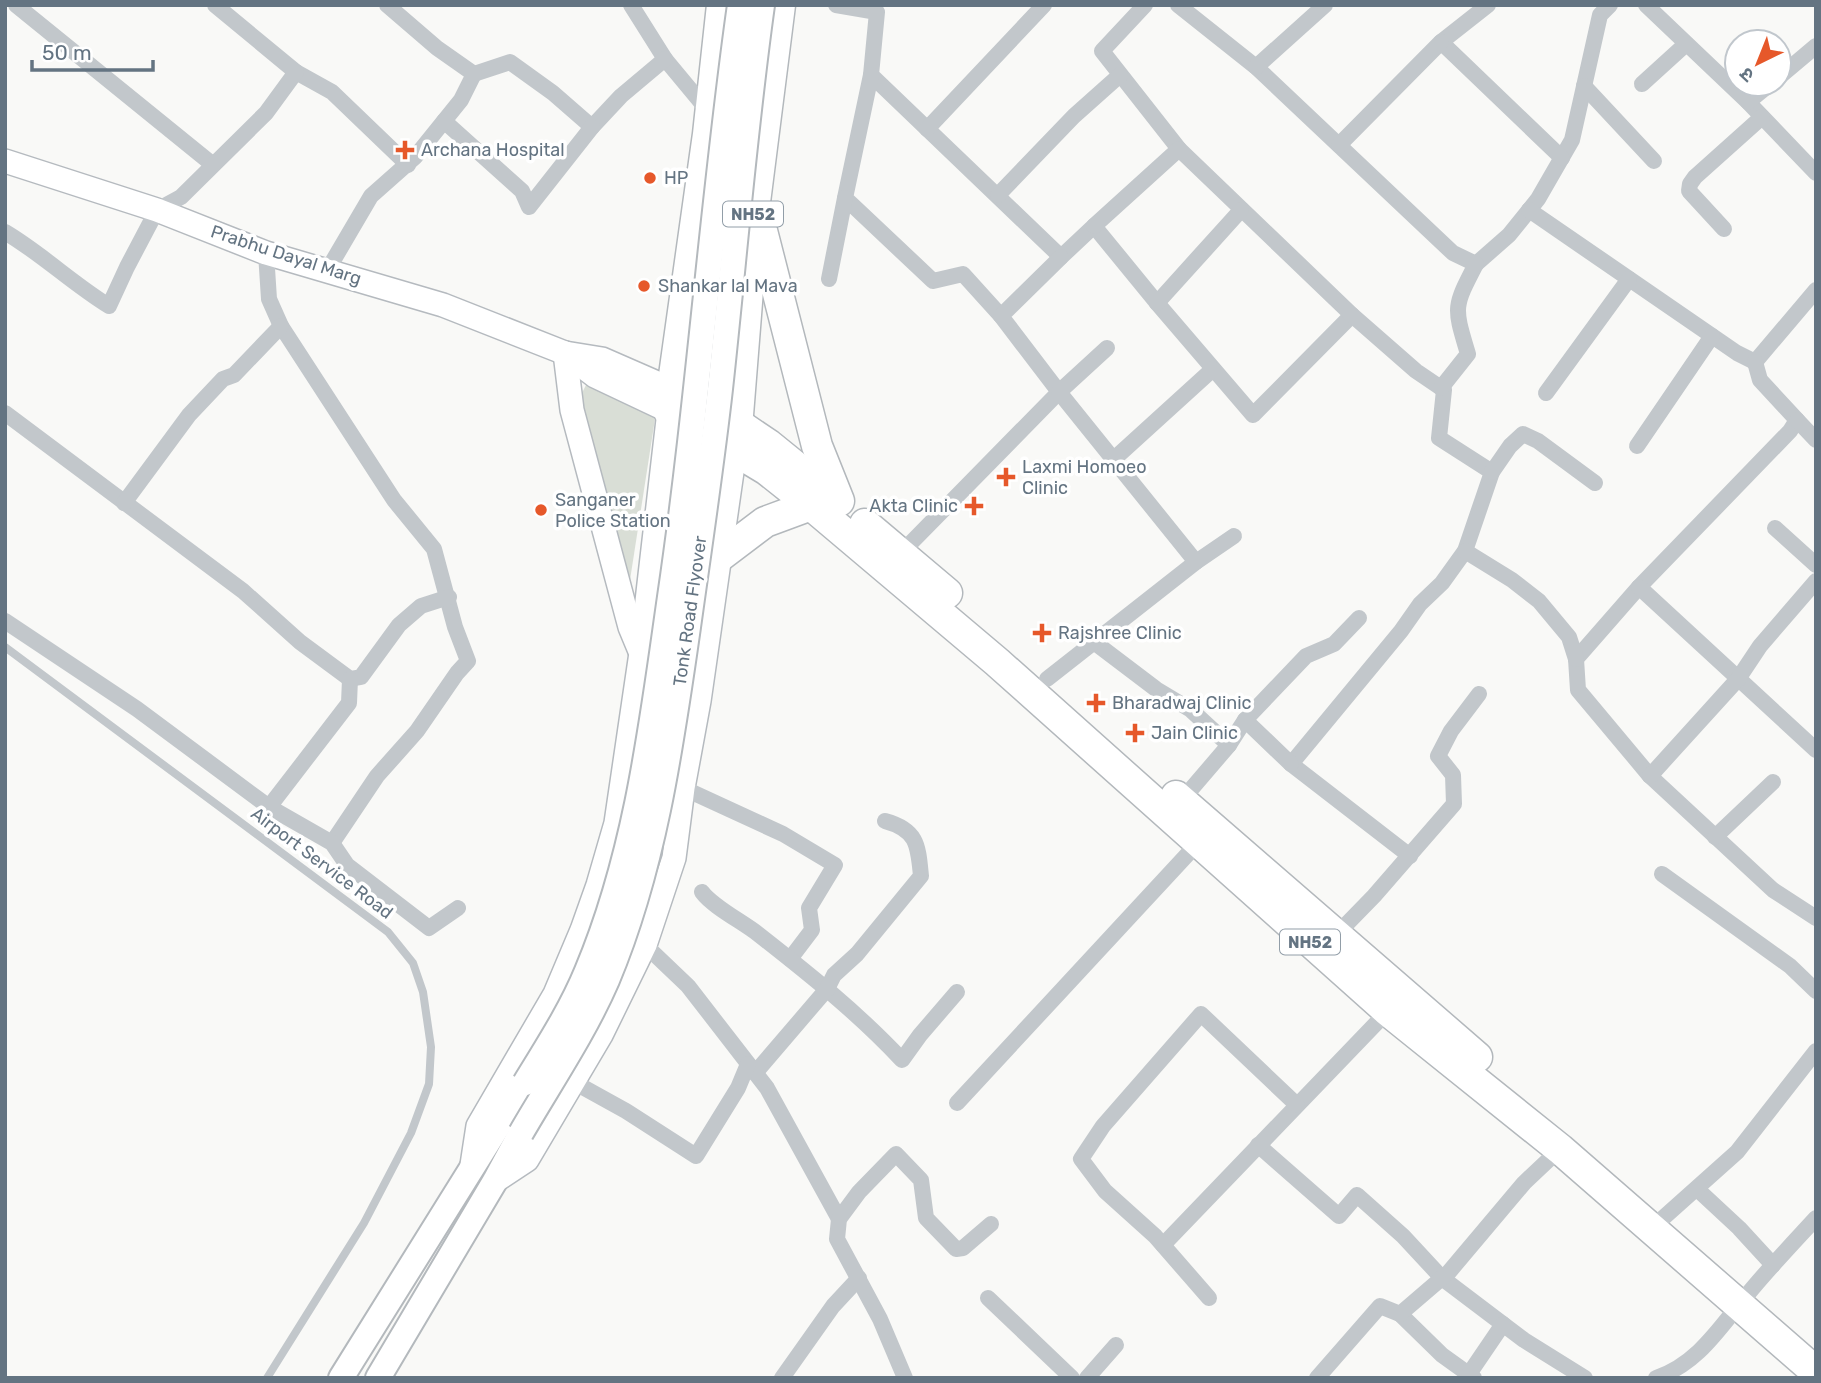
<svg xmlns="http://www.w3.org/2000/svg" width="1821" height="1383" font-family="Rubik,'Noto Sans Devanagari',sans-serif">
  <rect width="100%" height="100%" fill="#f9f9f7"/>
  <path fill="#d9ded6" d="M589 379 651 407 655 419 630 580 588 433 581 395Z"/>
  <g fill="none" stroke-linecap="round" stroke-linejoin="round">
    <defs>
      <g id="secondary">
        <path d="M5 161 157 210 266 253 443 305 565 353 602 359 673 390"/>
        <path d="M565 353 572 410 630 627 640 651"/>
        <path d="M472 1165 478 1126 555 994 582 930 598 885 616 823 641 653 669 411 595 376 565 353"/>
        <path d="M495 1181 527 1160 601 1035 645 945 674 858 683 788 699 701 735 451"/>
      </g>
      <g id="primary">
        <path d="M341 1378 525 1083"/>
        <path d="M378 1378 495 1181 521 1133"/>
      </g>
      <g id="highway">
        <path d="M722 5 708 134 669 411 767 470 811 505 997 662 1388 1011 1560 1149 1816 1372"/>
        <path d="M760 223 817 446 839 501"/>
        <path d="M692 400 738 424 769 445 827 492"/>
        <path d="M736 440 755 202 780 5"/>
        <path d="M865 524 947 593"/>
        <path d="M720 556 765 522 811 505"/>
        <path d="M1176 796 1477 1057"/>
      </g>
    </defs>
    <use href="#secondary" stroke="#b5babf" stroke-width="26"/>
    <use href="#primary" stroke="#b4b9bd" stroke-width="28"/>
    <use href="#highway" stroke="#b3b8bc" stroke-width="33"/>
    <path stroke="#c2c7cb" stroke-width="8" d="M5 647 388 932 413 963 423 992 431 1047 429 1084 411 1133 364 1223 267 1378"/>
    <g stroke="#c2c7cb" stroke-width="16">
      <path d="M16 5 212 164"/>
      <path d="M631 5 665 59 709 112"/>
      <path d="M836 5 877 12 871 75 1061 257 1094 226 1157 303 1253 415 1352 315"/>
      <path d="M1145 5 1102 51 1179 149"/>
      <path d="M1178 5 1256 67 1453 253 1476 264 1509 235 1538 199 1572 140 1600 15 1610 5"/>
      <path d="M1488 5 1441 42 1562 158"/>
      <path d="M1646 5 1748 102 1816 173"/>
      <path d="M1256 67 1325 5"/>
      <path d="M296 72 332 92 408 165"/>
      <path d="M474 74 510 62 553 93 592 127 621 96 665 59"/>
      <path d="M871 75 845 198 933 281 963 274 1001 316"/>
      <path d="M1779 77 1816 46"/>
      <path d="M1642 84 1686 44"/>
      <path d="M1584 86 1654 161"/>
      <path d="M1748 102 1770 84"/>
      <path d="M444 121 522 191 529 207 592 127"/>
      <path d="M927 129 1044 5"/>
      <path d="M1339 145 1441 42"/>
      <path d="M998 195 1074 116 1120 75"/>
      <path d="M1529 210 1737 353 1755 362 1816 290"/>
      <path d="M1094 226 1179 149 1352 315 1416 371 1444 390 1439 438 1492 472 1465 551 1442 583 1420 604 1401 631 1291 764 1410 856"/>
      <path d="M1724 229 1689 191 1690 184 1695 177 1762 117"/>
      <path d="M5 232C42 254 73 284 109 306L127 267 157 210 181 197 266 113 296 72 215 5"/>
      <path d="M266 253 269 299 281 326 394 500 434 549 455 627 468 661 457 673 417 731 377 776 332 843"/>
      <path d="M327 271 371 196 415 157 461 100 474 74 437 48 387 5"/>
      <path d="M829 279 845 198"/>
      <path d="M1157 303 1241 210"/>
      <path d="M1755 362 1760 380 1797 420 1790 431 1639 587 1576 659 1578 690 1650 776 1773 890 1816 918"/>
      <path d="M1441 388 1468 354C1454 307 1453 308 1476 264"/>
      <path d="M1546 393 1629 279"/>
      <path d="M5 413 243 591 300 642 350 679 361 677 399 625 421 606 449 597"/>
      <path d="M1797 420 1816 440"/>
      <path d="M1637 446 1712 336"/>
      <path d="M1114 459 1213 369"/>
      <path d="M1492 472 1510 446 1523 434 1538 441 1595 483"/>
      <path d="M124 503 189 415 223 379 234 375 281 326"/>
      <path d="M1775 528 1816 565"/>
      <path d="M1465 551 1512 580 1539 601 1569 637 1576 659"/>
      <path d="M901 553 1059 392 1001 316 1061 257"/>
      <path d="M1196 562 1234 536"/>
      <path d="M1639 587 1816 750"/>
      <path d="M5 621 137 709 269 807 332 843 347 865 429 928 458 908"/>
      <path d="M1094 642 1156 689 1191 710 1229 745"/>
      <path d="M1047 679 1196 562 1059 392 1107 348"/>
      <path d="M1245 720 1291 764"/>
      <path d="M1650 776 1738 679 1760 646 1816 581"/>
      <path d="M683 788 783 834 835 865 809 908 812 930 790 959"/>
      <path d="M1181 801 1229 745 1245 720 1306 656 1334 644 1359 618"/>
      <path d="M269 807 349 703 350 679"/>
      <path d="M1715 837 1773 782"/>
      <path d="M1662 874 1790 966 1816 991"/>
      <path d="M702 892C713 907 743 922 758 934 809 974 858 1013 902 1060L920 1035 957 992"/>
      <path d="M1336 935 1374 896 1454 804 1453 775 1438 756 1451 731 1479 694"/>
      <path d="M645 945 688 986 767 1088 839 1219"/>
      <path d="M755 1073 827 989 834 975 857 954 921 876C918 846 918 830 885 821"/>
      <path d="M579 1085 626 1111 696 1156 738 1088 748 1064"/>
      <path d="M957 1103 1198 843"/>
      <path d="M1258 1145 1339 1216 1357 1195 1403 1236 1442 1278 1524 1340 1585 1378"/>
      <path d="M1697 1189 1739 1228 1773 1265"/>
      <path d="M1662 1219 1737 1152 1816 1051"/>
      <path d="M1163 1245 1388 1011"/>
      <path d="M988 1298 1072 1378"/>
      <path d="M1209 1298 1155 1236 1105 1191 1081 1159 1103 1126 1201 1014 1297 1105"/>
      <path d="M1400 1314 1442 1355 1474 1378"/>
      <path d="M1469 1374 1503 1324"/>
      <path d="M782 1378 833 1306 859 1278"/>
      <path d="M905 1378 880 1319 837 1239 839 1219 859 1192 896 1154 921 1180 926 1218 956 1249 963 1248 991 1224"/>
      <path d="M1087 1378 1116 1345"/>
      <path d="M1317 1378 1380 1306 1400 1314 1449 1272 1524 1183 1560 1149"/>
      <path d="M1656 1378C1698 1364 1720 1327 1747 1295 1769 1268 1793 1243 1816 1218"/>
    </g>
    <use href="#secondary" stroke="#fff" stroke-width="23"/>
    <use href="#primary" stroke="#fff" stroke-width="24"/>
    <use href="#highway" stroke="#fff" stroke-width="30"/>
    <defs>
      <g id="primary-bridge">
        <path d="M525 1083C547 1047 571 1010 587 971 637 852 652 723 670 597 699 400 712 202 740 5"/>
        <path d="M521 1133C550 1083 584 1033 607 980 654 868 671 746 688 627 699 548 711 469 720 389 734 261 744 133 762 5"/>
      </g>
    </defs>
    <use href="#primary-bridge" stroke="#b4b9bd" stroke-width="28" stroke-linecap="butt"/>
    <use href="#primary-bridge" stroke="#fff" stroke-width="24"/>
  </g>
  <g fill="#e6582a" stroke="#fff" stroke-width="2.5">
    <path d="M401.5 139.5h7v7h7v7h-7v7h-7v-7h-7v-7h7z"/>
    <circle cx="650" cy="178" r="7"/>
    <circle cx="644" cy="286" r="7"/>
    <path d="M1002.5 466.5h7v7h7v7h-7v7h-7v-7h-7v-7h7z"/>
    <path d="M970.5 495.5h7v7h7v7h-7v7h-7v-7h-7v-7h7z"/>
    <circle cx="541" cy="510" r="7"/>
    <path d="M1038.5 622.5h7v7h7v7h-7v7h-7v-7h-7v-7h7z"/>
    <path d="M1092.5 692.5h7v7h7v7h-7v7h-7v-7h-7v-7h7z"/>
    <path d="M1131.5 722.5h7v7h7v7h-7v7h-7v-7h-7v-7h7z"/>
  </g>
  <g text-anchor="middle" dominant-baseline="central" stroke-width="7" stroke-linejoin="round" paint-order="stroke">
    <g fill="#fff" stroke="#929ea8" stroke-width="2">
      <rect x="723" y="201.5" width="60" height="25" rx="5"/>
      <rect x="1280" y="929.5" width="60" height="25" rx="5"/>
    </g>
    <g font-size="16" font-weight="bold" fill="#647482">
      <text x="753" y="214">NH52</text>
      <text x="1310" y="942">NH52</text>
    </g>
    <g font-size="18" fill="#647482" stroke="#fff" text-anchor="start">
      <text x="421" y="150">Archana Hospital</text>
      <text x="664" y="178">HP</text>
      <text x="658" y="286">Shankar lal Mava</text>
      <text x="1022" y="467">Laxmi Homoeo<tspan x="1022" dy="21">Clinic</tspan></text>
      <text x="555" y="500">Sanganer<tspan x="555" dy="21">Police Station</tspan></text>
      <text x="958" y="506" text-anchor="end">Akta Clinic</text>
      <text x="1058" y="633">Rajshree Clinic</text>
      <text x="1112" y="703">Bharadwaj Clinic</text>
      <text x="1151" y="733">Jain Clinic</text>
    </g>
    <g font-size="18" fill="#647482" stroke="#fff">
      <text transform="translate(286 255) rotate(18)">Prabhu Dayal Marg</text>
      <text transform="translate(690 611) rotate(-82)">Tonk Road Flyover</text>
      <text transform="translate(322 863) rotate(37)">Airport Service Road</text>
    </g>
  </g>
  <rect width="1821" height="1383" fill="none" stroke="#647482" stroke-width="14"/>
  <g transform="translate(1758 63) rotate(223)"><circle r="33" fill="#ffffff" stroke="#c1c7cd" stroke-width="2"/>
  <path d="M0-5L12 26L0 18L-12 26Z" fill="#e6582a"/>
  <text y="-10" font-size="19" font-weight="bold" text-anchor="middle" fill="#647482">उ</text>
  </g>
  <path d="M32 60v10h121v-10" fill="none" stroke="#647482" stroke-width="3.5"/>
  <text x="42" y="60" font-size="21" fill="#647482" stroke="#ffffff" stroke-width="5" paint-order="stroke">50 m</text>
</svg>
